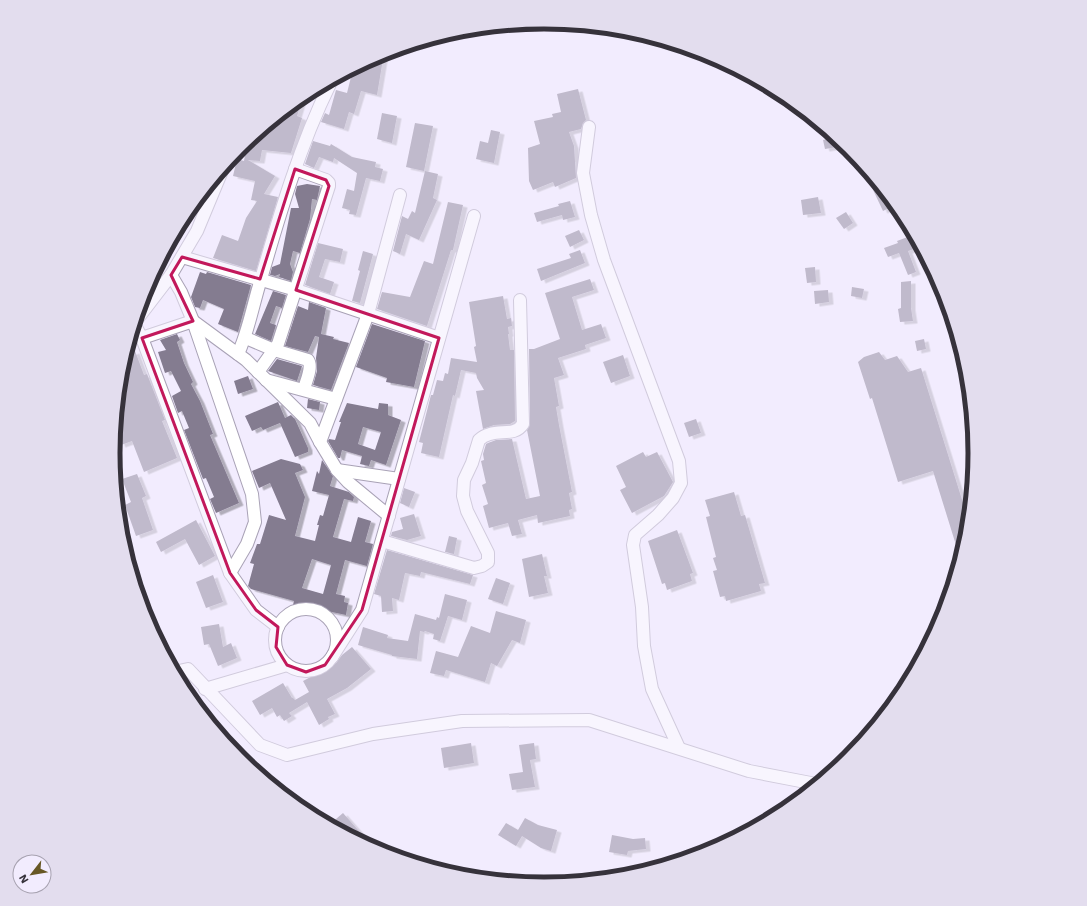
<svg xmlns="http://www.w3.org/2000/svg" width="1087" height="906" font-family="'Work Sans',sans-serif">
  <defs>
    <filter id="shadow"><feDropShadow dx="4.5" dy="2.5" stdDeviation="0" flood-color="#0004"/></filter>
  </defs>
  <rect width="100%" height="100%" fill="#f2ecfe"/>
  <g fill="#847c90" fill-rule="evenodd" filter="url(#shadow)">
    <path d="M384 53 377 95 361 91 354 114 349 112 344 129 321 122 325 113 329 115 336 90 347 93 353 69Z"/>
    <path d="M578 89 586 120 583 123 581 129 569 132 574 146 576 178 555 187 553 182 533 190 529 181 528 148 540 144 534 121 553 117 552 114 561 112 557 94Z"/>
    <path d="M303 96 297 116 302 118 291 153 262 150 260 161 248 160 275 176 264 194 278 197 256 271 213 258 222 235 238 241 246 218 257 201 251 200 255 181 233 176 237 159 244 161 247 142 268 124 276 128 280 115Z"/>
    <path d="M382 113 397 116 392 143 377 139Z"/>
    <path d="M415 123 433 126 424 171 406 167Z"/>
    <path d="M491 130 500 132 494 163 476 159 480 141 488 143Z"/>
    <path d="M835 137 837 147 825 149 823 140Z"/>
    <path d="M313 141 330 146 331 144 352 157 376 162 375 167 383 169 380 181 366 178 356 215 349 214 350 210 342 208 347 189 354 191 357 173 334 158 333 162 319 157 314 168 305 164Z"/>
    <path d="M425 171 438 174 433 198 437 200 419 240 406 234 400 254 393 251 402 216 408 219 412 211 415 213Z"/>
    <path d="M869 173 892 201 895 205 883 211 866 175Z"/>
    <path d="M307 184 320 186 317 200 312 199 310 219 300 253 293 251 290 264 293 272 291 281 279 277 280 274 275 276 270 275 272 267 280 264 291 208H299L295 194 297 186Z"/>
    <path d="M818 197 821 213 803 215 801 200Z"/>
    <path d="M570 201 575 217 563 220 562 215 537 222 534 213 559 206 558 204Z"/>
    <path d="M448 202 463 205 453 250H451L427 326 377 309 382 292 410 297 424 261 433 264Z"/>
    <path d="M846 212 853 223 844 229 836 218Z"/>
    <path d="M579 230 584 240 570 247 565 236Z"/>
    <path d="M913 235 920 247 908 251 916 272 908 275 899 253 888 257 884 248 898 243 897 241Z"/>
    <path d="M318 243 343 249 340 262 325 259 319 277 334 282 330 294 305 285Z"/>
    <path d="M580 250 585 263 541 281 537 269 571 258 569 254Z"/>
    <path d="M363 251 373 254 360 303 352 301 360 271 358 270Z"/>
    <path d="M815 267 816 282 807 283 805 268Z"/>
    <path d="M200 272 206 274 207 272 251 285 238 332 218 324 224 309 203 300 200 308 195 307 191 297Z"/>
    <path d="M590 279 594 290 572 297 582 330 601 324 606 338 585 345 586 349 558 358 564 375 554 378 559 406 556 407 559 425 572 492 569 493 572 509 569 510 570 516 538 523 537 515 518 520 522 534 512 536 508 523 489 528 483 506 488 504 482 485 486 483 481 461 484 460 483 454 486 444 488 443 496 440 512 439 526 499 540 496 527 430 530 424 529 349H534L560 339 545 293Z"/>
    <path d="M911 281V308L913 321 900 322 898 309 901 308V282Z"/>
    <path d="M852 287 864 289 862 298 851 296Z"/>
    <path d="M828 290 829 302 815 304 814 291Z"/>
    <path d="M273 291 286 295 282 308 276 306 270 323 276 325 271 341 255 334Z"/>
    <path d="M503 296 507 319 511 318 512 326 508 327 509 334H508L510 350H514L515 421 510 424 494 425 483 429 476 391 484 390 477 378 476 373 461 370 455 396 453 395 439 457 421 453 423 443 419 442 431 395H433L437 380 443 381 445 373 448 374 451 358 477 362 474 347 476 346 469 302Z"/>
    <path d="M309 302 326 308 321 334 334 337 333 339 349 343 331 390 313 385 317 371 316 358 319 337 315 336 308 352 285 346 298 306 308 310Z"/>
    <path d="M372 324 425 341 414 387 386 382 387 378 356 367Z"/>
    <path d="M177 334 180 340 177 342 184 363 193 382 191 384 200 401 213 434 210 435 239 503 216 513 210 499 214 497 206 478 203 479 184 430 189 428 182 411 178 413 172 396 181 391 171 371 165 373 158 352 166 350 160 340Z"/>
    <path d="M924 339 926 349 917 351 915 341Z"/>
    <path d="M135 351 144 375 147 374 165 420 162 421 177 458 144 472 132 441 121 445 117 435 114 437 121 368 125 355Z"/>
    <path d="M879 352 885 360 897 356 908 372 921 368 968 519 966 537 960 558 933 471 898 482 872 398 870 399 858 362 864 357Z"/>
    <path d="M623 355 630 376 611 383 603 362Z"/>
    <path d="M277 359 302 366 297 381 268 371Z"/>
    <path d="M248 376 253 389 238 394 234 381Z"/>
    <path d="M308 399 320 402 319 410 307 408Z"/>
    <path d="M278 402 285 418 291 415 295 419 308 448V452L295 457 280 423 263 430 261 427 252 431 245 416Z"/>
    <path d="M347 403 378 409 379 403 388 404V415L401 420 386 465 371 460 369 466 360 464 362 456 342 450 340 458H338L328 441 329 439 335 440 341 422H339ZM363 427 381 432 375 450 358 444Z"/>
    <path d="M696 419 701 433 689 437 684 423Z"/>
    <path d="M643 452 646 457 657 452 673 482 664 496 632 513 620 490 626 487 616 466Z"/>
    <path d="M281 459 300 464 303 470 295 473 305 497 295 536 315 541 319 525H317L320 515 323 516 329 495 312 491 317 471 319 474 322 460 333 476 330 486 349 492 354 497 353 501 344 499 333 537 351 542 358 517 371 521 365 542 373 544 367 566 345 560 336 594 345 596 344 602 348 603 346 615 313 608 312 611 293 605 294 601 251 589 248 586 254 564 250 563 257 544H260L269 515 286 520 270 483 259 488 252 471ZM312 559 331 565 323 594 302 588Z"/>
    <path d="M137 474 146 496 142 498 153 530 136 536 125 505 131 502 122 479Z"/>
    <path d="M404 488 415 492 409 507 400 503Z"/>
    <path d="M734 492 741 516 745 515 765 583 759 584 761 591 726 601 725 596 720 597 713 571 717 570 713 558 716 557 706 517 710 516 705 500Z"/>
    <path d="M414 514 421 536 407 540 391 536 392 532 403 529 400 518Z"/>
    <path d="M196 520 215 556 199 565 185 539 161 552 156 542Z"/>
    <path d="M677 530 693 573 690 574 692 581 667 590 665 583 662 584 648 541Z"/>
    <path d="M449 536 457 538 454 554 445 552Z"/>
    <path d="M387 550 473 575 470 584 421 572 420 576 405 573 399 600 392 598 393 611 382 612 381 596 374 594Z"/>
    <path d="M542 554 547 576H544L548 593 529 597 522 559Z"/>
    <path d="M213 575 223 602 206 608 196 582Z"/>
    <path d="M496 578 510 583 503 604 488 599Z"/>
    <path d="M445 594 467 600 462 620 448 616 440 641 433 639 434 634 425 631 424 632 420 631 417 659 392 656V655L358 645 363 627 388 635 387 638 408 641 415 614 436 620 437 617 439 618Z"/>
    <path d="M496 611 526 620 520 643 512 640 497 666 491 663 485 682 446 670 444 676 430 673 436 651 458 657 471 626 490 633Z"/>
    <path d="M219 624 223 647 231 643 237 658 218 666 209 644 204 645 201 627Z"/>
    <path d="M352 647 371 669 347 688 327 699 335 714 328 717 329 719 319 725 307 702 289 713 292 716 284 721 280 715 277 717 272 708 260 715 252 701 283 683 292 698H293L295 700 309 692 303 681 326 669 331 664 336 663 342 655Z"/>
    <path d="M471 743 474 763 444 768 441 748Z"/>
    <path d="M534 743 536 759 530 760 535 787 512 790 509 774 523 772 519 745Z"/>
    <path d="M343 813 373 847 372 848 329 825Z"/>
    <path d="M525 818 538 825 557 830 551 851 541 848 522 836 516 846 498 835 506 823 518 830Z"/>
    <path d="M612 835 633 839 645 838 646 849 628 851 627 855 609 852Z"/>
  </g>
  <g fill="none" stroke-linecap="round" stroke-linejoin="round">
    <defs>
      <g id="minor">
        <path d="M589 127 583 173 591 215 604 260 679 461 681 483 673 498 658 515 635 535 633 545 642 607 644 646 652 689 679 748"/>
        <path d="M182 257 296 290 439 338"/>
        <path d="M171 275 181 292 193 321 252 494 255 522 247 544 230 573"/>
        <path d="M135 322 171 275 197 231 224 166"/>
        <path d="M134 324 142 338 230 573 256 610 278 627"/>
        <path d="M142 338 193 321 246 360 310 423 320 442 337 470 348 482 389 516"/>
        <path d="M246 338 274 350 308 360C313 367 306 381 304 389"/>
        <path d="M238 354C249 330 253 304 261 279 280 213 300 145 330 84V81"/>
        <path d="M258 372 278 344 329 186V183L326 180 295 169"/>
        <path d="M266 380 336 399"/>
        <path d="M320 442 368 314 400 195"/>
        <path d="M337 470 399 479"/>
        <path d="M382 541 474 568 482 566 488 562V553L467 511 463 496 464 480 472 463 479 440C482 437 486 435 490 434 502 430 515 436 523 424L520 300"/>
        <circle cx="306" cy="640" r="31"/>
        <path d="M332 657 362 610 474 216"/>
        <path d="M174 672 188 669 260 745 287 755 373 734 462 721 589 720 749 771 816 784"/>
        <path d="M205 689 287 665"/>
      </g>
    </defs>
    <use href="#minor" stroke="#a9a2b6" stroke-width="14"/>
    <use href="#minor" stroke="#fff" stroke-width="12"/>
  </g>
  <path d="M0 0H1087V906H0ZM295 169 326 180 329 186 296 290 439 338 362 610 325 665 306 672 287 665 276 647 278 627 256 610 230 573 142 338 193 321 171 275 182 257 260 279Z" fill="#f2ecfe" fill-opacity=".55" fill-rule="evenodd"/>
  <path fill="none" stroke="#c2185b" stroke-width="3" stroke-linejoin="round" d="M295 169 326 180 329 186 296 290 439 338 362 610 325 665 306 672 287 665 276 647 278 627 256 610 230 573 142 338 193 321 171 275 182 257 260 279Z"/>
  <path d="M0 0H1087V906H0ZM120 453a424 424 0 1 1 848 0a424 424 0 1 1-848 0Z" fill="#e3ddee" fill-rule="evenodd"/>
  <path fill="none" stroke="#36323b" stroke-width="5" d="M120 453a424 424 0 1 1 848 0a424 424 0 1 1-848 0Z"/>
  <g transform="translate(32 874) rotate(239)"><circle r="19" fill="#f2ecfe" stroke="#a7a2b0"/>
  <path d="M0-3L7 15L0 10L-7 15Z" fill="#675725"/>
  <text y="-6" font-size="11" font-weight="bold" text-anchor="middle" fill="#36323b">N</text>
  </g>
</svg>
